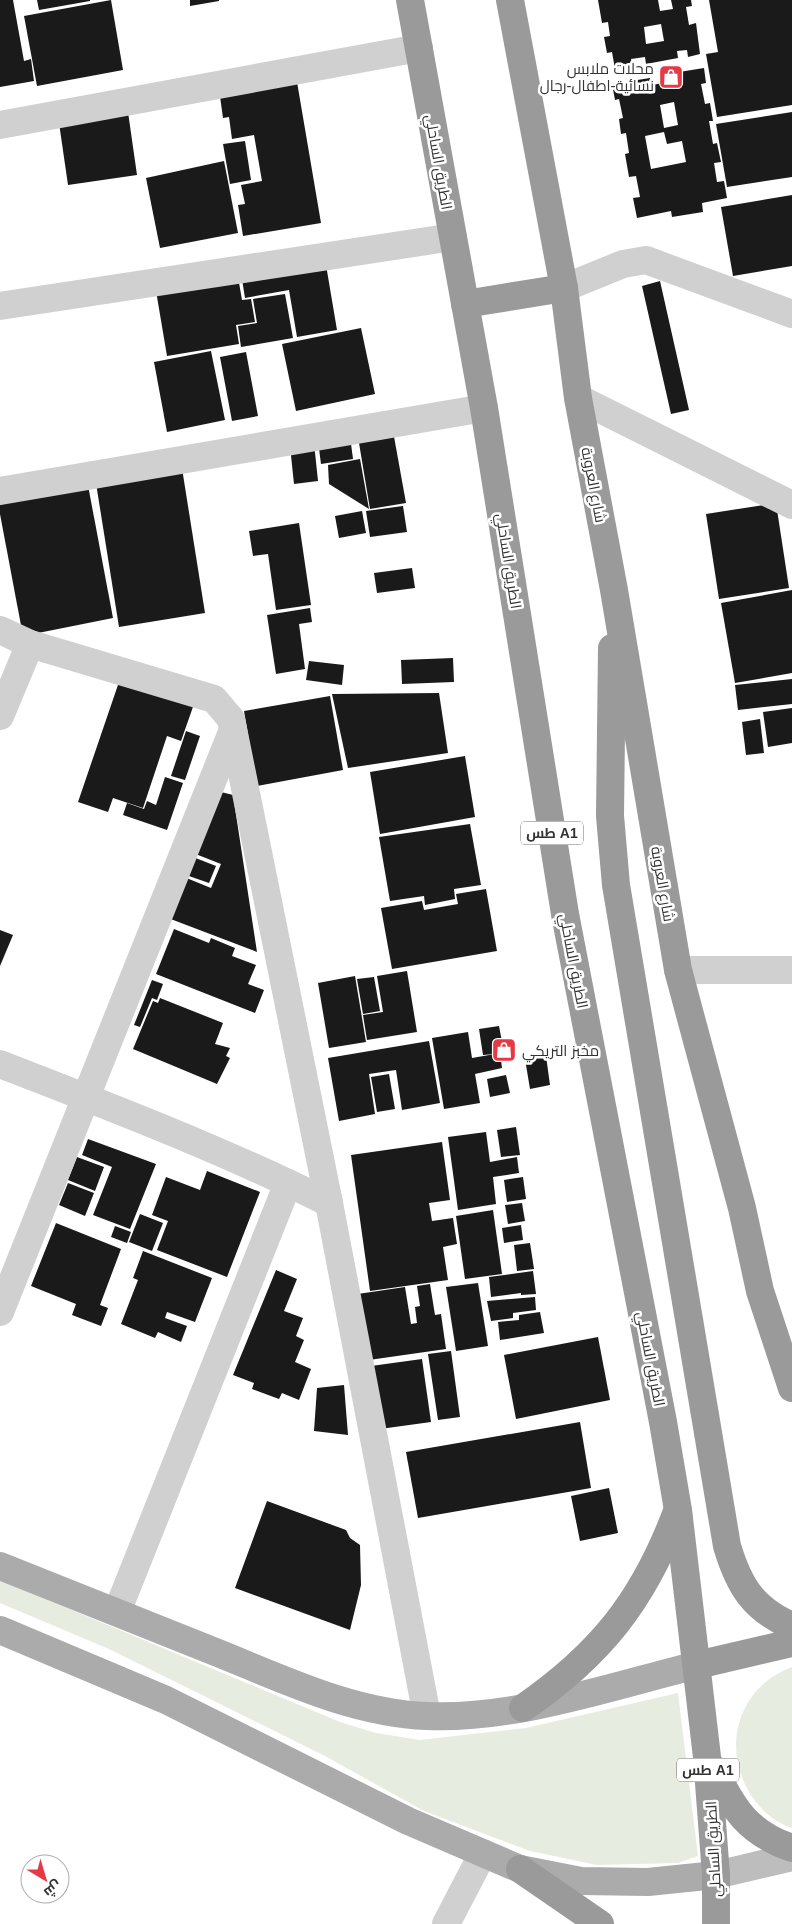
<svg xmlns="http://www.w3.org/2000/svg" width="792" height="1924" font-family="Helvetica,Cairo,sans-serif">
  <rect width="100%" height="100%" fill="#fff"/>
  <g fill="#e6ecdf">
    <path d="M0 1580 340 1722 376 1733 420 1740 526 1728 678 1693 698 1856 678 1863 597 1865 530 1851 424 1811 325 1756 109 1649 0 1603Z"/>
    <path d="M792 1667V1828C778 1824 764 1813 756 1802 719 1755 735 1688 792 1667Z"/>
  </g>
  <g fill="#1a1a1a" fill-rule="evenodd">
    <path d="M0 0H13L24 61 31 59 34 81 0 87Z"/>
    <path d="M37 0H90V1L39 10Z"/>
    <path d="M111 0 123 70 37 86 24 16Z"/>
    <path d="M190 0H219V1L190 6Z"/>
    <path d="M598 0H658L660 11 673 9 671 0H691L692 6 686 7 689 25 696 23 700 54 688 57 687 50 677 51 678 58 646 64 645 57 631 59 632 66 615 69 612 52 607 53 604 37 610 36 608 22 602 23ZM661 24 664 41 646 44 644 27Z"/>
    <path d="M709 0H792V105L717 117 706 54 718 52Z"/>
    <path d="M704 68 706 83 701 84 705 104 710 103 713 121H709L713 144 717 143 721 162 714 163 717 182 724 181 727 198 702 203 703 212 672 217 671 211 637 218 633 198 640 197 636 176 629 177 625 154 629 153 626 133 621 134 619 119 623 118 619 99 615 100 612 84 650 78 652 85 674 81 673 73ZM674 102 678 125 664 128 660 105ZM664 132 667 144 682 141 686 162 651 169 645 136Z"/>
    <path d="M296 76 321 223 243 236 238 205 245 204 241 185 262 181 254 135 232 139 229 117 223 118 219 89Z"/>
    <path d="M127 105 137 175 68 185 58 116Z"/>
    <path d="M792 112V177L727 187 716 124Z"/>
    <path d="M245 141 251 180 230 184 223 144Z"/>
    <path d="M224 161 238 233 160 248 146 178Z"/>
    <path d="M792 195V266L733 276 721 207Z"/>
    <path d="M325 259 337 330 297 337 289 290 245 298 241 273Z"/>
    <path d="M237 271 242 300 251 299 255 322 236 325 239 344 167 356 155 285Z"/>
    <path d="M660 281 689 410 671 414 642 286Z"/>
    <path d="M285 294 293 338 241 347 238 326 257 323 253 299Z"/>
    <path d="M361 328 375 394 296 411 282 344Z"/>
    <path d="M211 351 225 420 167 432 154 362Z"/>
    <path d="M246 352 258 416 232 421 220 357Z"/>
    <path d="M393 431 406 503 370 509 358 437Z"/>
    <path d="M350 436 353 459 321 464 318 441Z"/>
    <path d="M314 443 318 481 294 484 290 446Z"/>
    <path d="M360 459 369 509 329 484 328 465Z"/>
    <path d="M181 462 205 613 119 627 95 477Z"/>
    <path d="M87 480 113 618 23 636 0 514V497Z"/>
    <path d="M776 503 789 588 719 599 706 514Z"/>
    <path d="M403 506 407 532 370 537 366 511Z"/>
    <path d="M362 511 366 533 339 538 335 516Z"/>
    <path d="M299 523 311 605 276 610 268 554 253 556 249 531Z"/>
    <path d="M412 568 415 588 377 593 374 573Z"/>
    <path d="M792 590V673L735 683 721 603Z"/>
    <path d="M310 608 312 622 299 624 305 669 276 674 267 615Z"/>
    <path d="M453 658 454 682 402 684 401 660Z"/>
    <path d="M309 661 344 665 342 685 306 680Z"/>
    <path d="M120 679 194 704 181 741 167 736 143 808 113 798 108 812 78 802Z"/>
    <path d="M792 679V704L738 710 735 685Z"/>
    <path d="M439 693 448 753 348 768 332 694Z"/>
    <path d="M330 696 343 770 257 786 244 711Z"/>
    <path d="M792 708V743L768 747 763 712Z"/>
    <path d="M760 719 764 753 746 755 742 722Z"/>
    <path d="M186 731 200 736 185 780 171 776Z"/>
    <path d="M465 756 475 817 380 834 370 772Z"/>
    <path d="M165 777 183 783 167 830 123 815 127 803 144 809 147 801 156 805Z"/>
    <path d="M217 791 233 795 257 952 168 918 184 877 211 888 221 864 193 853Z"/>
    <path d="M470 824 481 885 454 889 455 899 425 905 424 896 390 901 379 837Z"/>
    <path d="M193 857 216 866 209 883 186 875Z"/>
    <path d="M486 889 497 951 392 969 381 908 422 901 424 910 458 904 456 894Z"/>
    <path d="M174 929 209 943 211 938 235 948 232 956 256 965 248 984 264 990 255 1013 156 974Z"/>
    <path d="M0 930 13 935 0 966Z"/>
    <path d="M407 971 417 1032 367 1040 363 1015 383 1012 377 976Z"/>
    <path d="M355 976 366 1042 329 1048 318 983Z"/>
    <path d="M374 977 380 1011 363 1014 357 979Z"/>
    <path d="M152 980 163 984 157 1000 152 998 140 1027 134 1025Z"/>
    <path d="M160 998 223 1023 215 1044 230 1048 226 1056 230 1058 217 1084 133 1049 153 1001 158 1003Z"/>
    <path d="M499 1026 504 1052H500L502 1068 475 1074 480 1103 444 1109 432 1038 468 1032 472 1058 495 1054 483 1055 479 1029Z"/>
    <path d="M429 1041 440 1103 402 1110 396 1070 369 1074 375 1114 339 1121 328 1058Z"/>
    <path d="M546 1056 550 1085 530 1089 525 1059Z"/>
    <path d="M389 1074 395 1109 377 1112 371 1077Z"/>
    <path d="M506 1075 510 1093 490 1097 487 1079Z"/>
    <path d="M516 1127 520 1155 501 1157 497 1130Z"/>
    <path d="M486 1132 490 1162 517 1157 519 1173 493 1177 496 1204 458 1210 448 1137Z"/>
    <path d="M88 1139 156 1164 130 1229 93 1215 112 1167 82 1155Z"/>
    <path d="M442 1142 450 1200 429 1203 432 1221 453 1218 457 1244 443 1247 448 1280 370 1291 351 1155Z"/>
    <path d="M77 1157 104 1167 95 1191 68 1180Z"/>
    <path d="M207 1171 260 1192 227 1277 157 1250 168 1221 152 1215 166 1177 200 1190Z"/>
    <path d="M523 1177 526 1199 507 1202 504 1180Z"/>
    <path d="M68 1183 94 1193 85 1216 59 1205Z"/>
    <path d="M522 1203 525 1221 508 1224 505 1205Z"/>
    <path d="M493 1210 502 1274 465 1279 456 1216Z"/>
    <path d="M140 1214 163 1223 152 1251 129 1242Z"/>
    <path d="M56 1223 121 1249 100 1305 108 1308 101 1326 72 1315 76 1304 31 1286Z"/>
    <path d="M521 1225 523 1240 504 1243 502 1228Z"/>
    <path d="M115 1226 131 1232 127 1243 111 1237Z"/>
    <path d="M530 1243 534 1269 517 1271 514 1245Z"/>
    <path d="M143 1251 212 1278 195 1322 167 1312 165 1318 187 1326 181 1342 158 1332 155 1338 121 1324 138 1280 133 1278Z"/>
    <path d="M276 1270 297 1279 284 1311 303 1318 296 1336 304 1340 295 1362 311 1369 299 1400 282 1393 279 1399 252 1389 254 1383 233 1375Z"/>
    <path d="M533 1271 536 1294 521 1295V1293L491 1297 489 1277Z"/>
    <path d="M478 1283 488 1346 456 1351 446 1287Z"/>
    <path d="M430 1284 435 1315 441 1314 446 1349 369 1360 351 1295 405 1287 411 1324 417 1323 415 1307 420 1306 417 1286Z"/>
    <path d="M535 1297 536 1310 513 1313V1318L491 1321 487 1301Z"/>
    <path d="M540 1312 544 1333 500 1340 498 1322 519 1320V1315Z"/>
    <path d="M598 1337 610 1400 516 1419 504 1355Z"/>
    <path d="M451 1351 460 1417 438 1420 428 1354Z"/>
    <path d="M422 1359 431 1422 380 1429 371 1366Z"/>
    <path d="M344 1385 348 1435 314 1431 317 1388Z"/>
    <path d="M580 1422 591 1488 418 1518 406 1452Z"/>
    <path d="M609 1488 618 1533 580 1541 571 1496Z"/>
    <path d="M267 1501 346 1530 350 1538 360 1545 361 1585 350 1630 235 1588Z"/>
  </g>
  <g fill="none" stroke-linecap="round" stroke-linejoin="round">
    <g stroke="#d0d0d0" stroke-width="28">
      <path d="M0 125 419 48"/>
      <path d="M564 288 623 264 646 260 792 314"/>
      <path d="M0 306 453 237"/>
      <path d="M578 398 792 505"/>
      <path d="M0 491 484 408"/>
      <path d="M0 630 30 644 214 699 231 719 329 1203 427 1716"/>
      <path d="M0 716 30 644"/>
      <path d="M678 970H792"/>
      <path d="M0 1064C111 1107 223 1150 329 1203"/>
      <path d="M0 1312 232 732"/>
      <path d="M117 1612 288 1183"/>
      <path d="M446 1924 483 1853"/>
    </g>
    <path stroke="#bdbdbd" stroke-width="28" d="M716 1875 792 1857"/>
    <g stroke="#ababab" stroke-width="28">
      <path d="M0 1566C73 1595 146 1624 218 1653 285 1680 353 1713 427 1716 514 1720 613 1686 697 1665"/>
      <path d="M0 1630 166 1700 408 1821 520 1869 581 1881 648 1882 716 1875"/>
    </g>
    <g stroke="#9a9a9a" stroke-width="28">
      <path d="M410 0 484 408 565 914 663 1422 678 1510 707 1757 716 1875V1924"/>
      <path d="M510 0 564 288 578 398 614 590 678 970 742 1208 760 1291 792 1388"/>
      <path d="M465 304 564 288"/>
      <path d="M612 648 610 816 616 885 727 1546C739 1586 753 1609 792 1626"/>
      <path d="M697 1665 792 1643"/>
      <path d="M523 1708C600 1655 643 1601 676 1514"/>
      <path d="M714 1769C733 1809 748 1833 792 1848"/>
      <path d="M520 1869 600 1924"/>
    </g>
  </g>
  <defs>
    <symbol id="shop-square" viewBox="-11 -11 22 22"><rect x="-9" y="-9" width="18" height="18" rx="4" fill="#e63946" stroke="#fff"/><path d="M-5-2.5h2.3a2.7 3.5 0 0 1 5.4 0H5L5.5 6h-11ZM-1.5-2.5h3a1.5 2.3 0 0 0-3 0Z" fill="#fff"/></symbol>
  </defs>
  <g fill-rule="evenodd">
    <use href="#shop-square" x="657" y="63" width="28" height="28"/>
    <use href="#shop-square" x="490" y="1036" width="28" height="28"/>
  </g>
  <g text-anchor="middle" dominant-baseline="central" stroke-width="5" stroke-linejoin="round" paint-order="stroke">
    <g fill="#fff" stroke="#707070" stroke-width="1">
      <rect x="521" y="821.5" width="62" height="23" rx="4"/>
      <rect x="677" y="1758.5" width="62" height="23" rx="4"/>
    </g>
    <g font-size="14" font-weight="bold" fill="#333">
      <text x="552" y="833">طس A1</text>
      <text x="708" y="1770">طس A1</text>
    </g>
    <g font-size="15" fill="#333" stroke="#fff" text-anchor="end">
      <text x="654" y="68">محلات ملابس<tspan x="654" dy="17">نسائية-اطفال-رجال</tspan></text>
      <text x="522" y="1050" text-anchor="start">مخبز التريكي</text>
    </g>
    <g font-size="15" fill="#333" stroke="#fff">
      <text transform="translate(439 162) rotate(80)">الطريق الساحلي</text>
      <text transform="translate(594 485) rotate(79)">شارع العروبة</text>
      <text transform="translate(509 561) rotate(81)">الطريق الساحلي</text>
      <text transform="translate(663 884) rotate(80)">شارع العروبة</text>
      <text transform="translate(574 961) rotate(79)">الطريق الساحلي</text>
      <text transform="translate(651 1359) rotate(79)">الطريق الساحلي</text>
      <text transform="translate(713 1849) rotate(-93)">الطريق الساحلي</text>
    </g>
  </g>
  <g transform="translate(45 1879) rotate(142)"><circle r="24" fill="#ffffff" stroke="#adadad"/>
  <path d="M0-4L9 19L0 12L-9 19Z" fill="#e63946"/>
  <text y="-8" font-size="14" font-weight="bold" text-anchor="middle" fill="#333333">ش</text>
  </g>
</svg>
